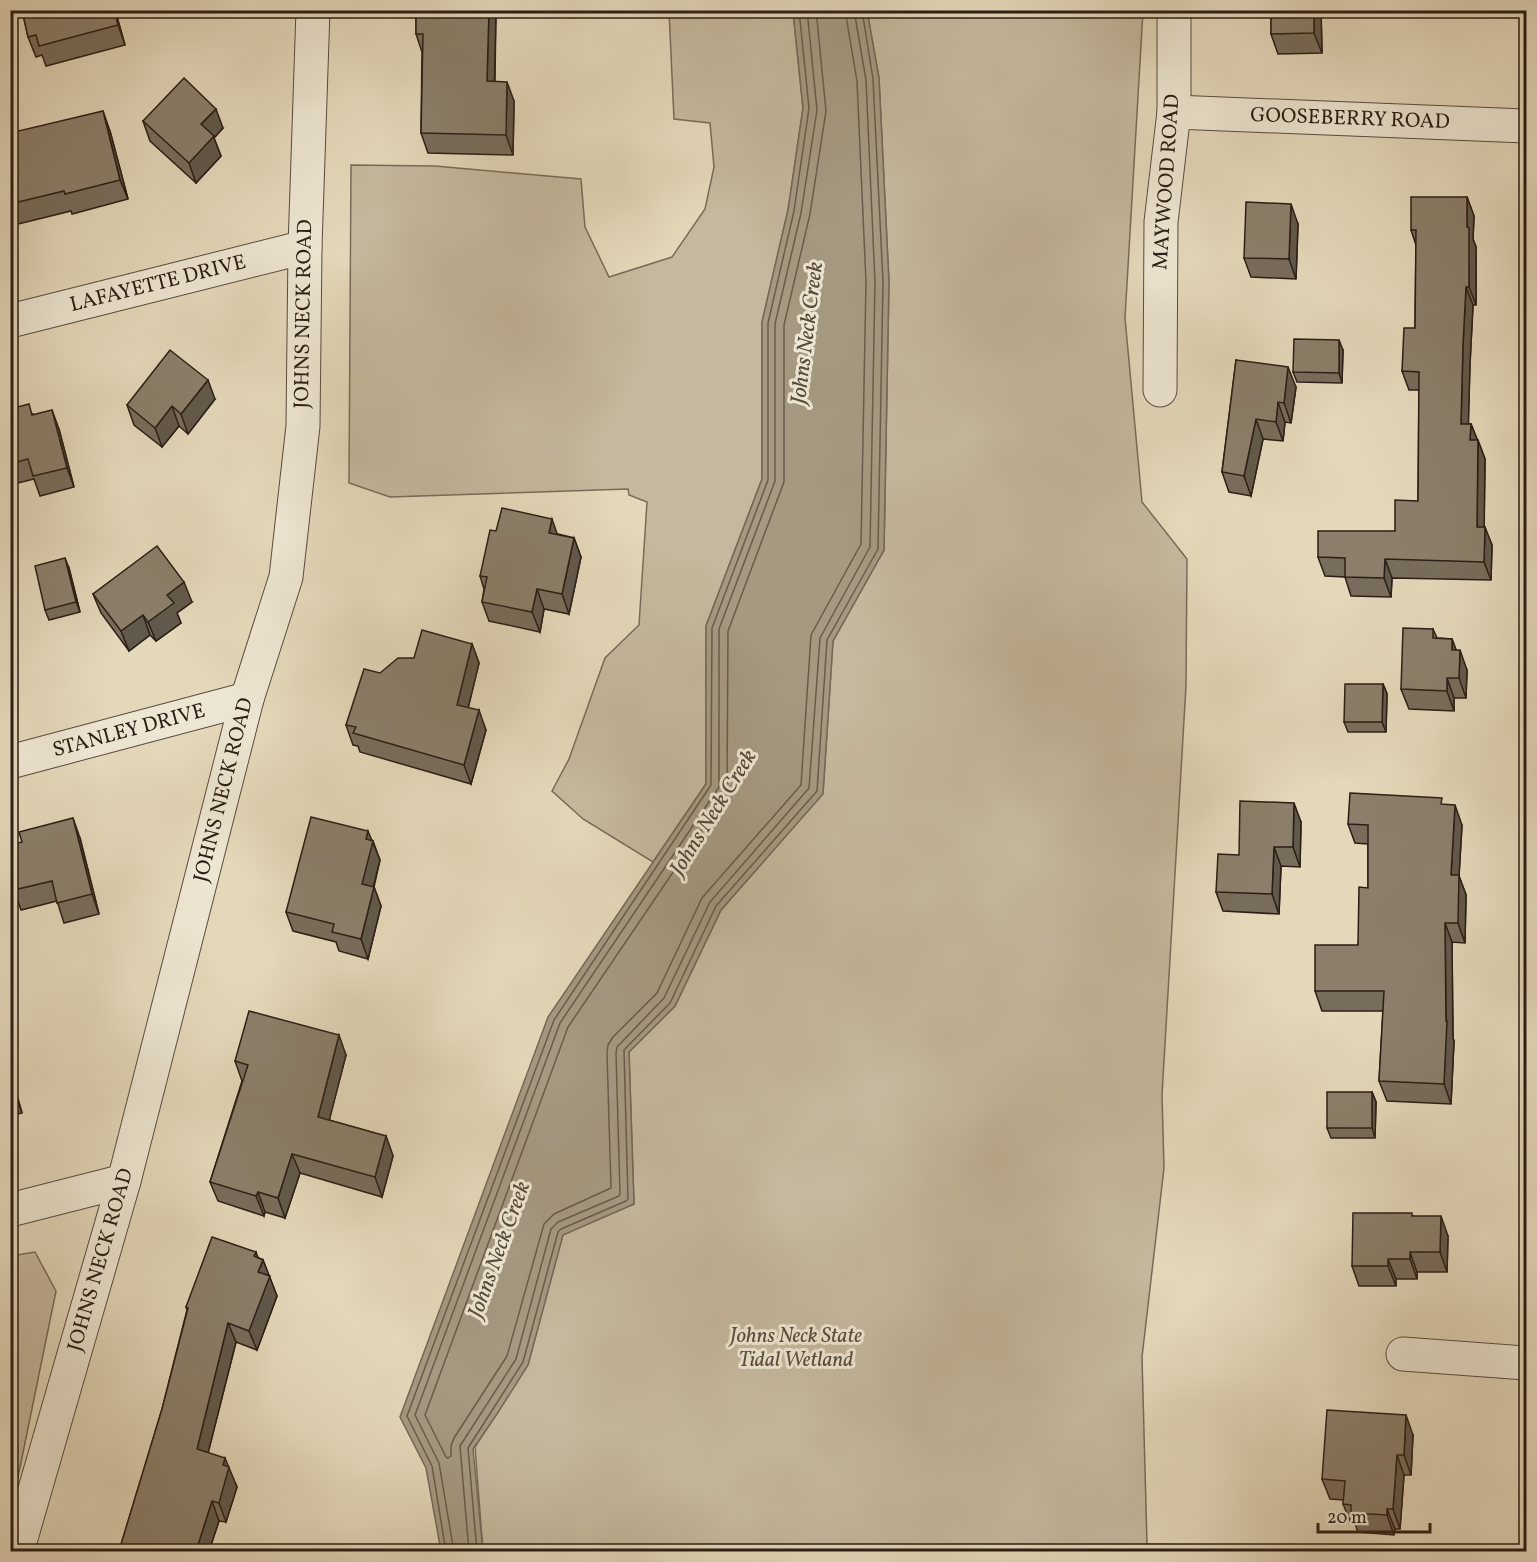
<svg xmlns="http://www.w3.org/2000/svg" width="1537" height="1562" font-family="Vollkorn,serif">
  <rect width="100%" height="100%" fill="#e4d8ba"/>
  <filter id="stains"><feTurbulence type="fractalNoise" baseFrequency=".00333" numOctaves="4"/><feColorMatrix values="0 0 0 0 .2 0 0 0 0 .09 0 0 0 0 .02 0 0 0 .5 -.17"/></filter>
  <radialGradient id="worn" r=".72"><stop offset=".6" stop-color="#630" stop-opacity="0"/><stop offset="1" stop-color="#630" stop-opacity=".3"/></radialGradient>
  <g fill="#c5b89e" stroke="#786b5a" stroke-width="1.5">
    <path d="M669 11H793L803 108 788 210 762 322V479L706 626V784L653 862 583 819 552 791 569 759 605 658 639 625 647 502 629 495 628 489 390 497 349 483 351 165 435 166 581 179 585 227 609 277 672 257 705 209 714 167 710 123 674 119Z"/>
    <path d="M867 11H1143L1125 318 1142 502 1187 559 1186 686 1162 1095 1164 1168 1142 1357 1147 1544 1432 1551H483L475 1447 528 1365 563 1234 634 1204 629 1052 675 1006 721 910 823 793 833 641 884 550 889 282 879 78Z"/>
    <path d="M35 1252 56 1291 16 1487 10 1485 11 1256Z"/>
  </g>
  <path fill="#a59982" stroke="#746857" stroke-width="1.5" d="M793 11H867L879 78 889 282 884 550 833 641 823 794 721 910 675 1006 629 1052 634 1204 563 1235 528 1365 497 1414 473 1449 483 1551H441L426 1468 400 1417 548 1017 706 784V626L762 479V322L788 210 803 108Z"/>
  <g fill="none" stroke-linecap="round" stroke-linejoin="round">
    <g stroke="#685c4c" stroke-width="1.5">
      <path d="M816 10 826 111 810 214 784 325V482L728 631 727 789 724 797 568 1027 425 1415 446 1457 448 1458 451 1456V1446L454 1438 507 1356 544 1224 554 1214 611 1188 607 1053 608 1045 613 1037 657 993 702 898 801 785 811 635 861 544 866 282 857 81 845 10"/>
      <path d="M446 1552 432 1466 407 1416 554 1020 711 785 712 628 768 480V323L794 211 809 108 799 10"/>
      <path d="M454 1552 439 1463 415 1415 560 1023 719 787V629L775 481V324L801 213 817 110 807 10"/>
      <path d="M469 1552 460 1446 516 1359 551 1229 558 1222 619 1196 620 1194 616 1053 617 1047 664 998 710 902 809 788 820 638 870 547 875 282 866 80 854 10"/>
      <path d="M477 1552 468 1448 523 1362 558 1232 561 1229 626 1201 628 1199 624 1050 670 1003 716 906 817 791 827 640 878 549 883 282 873 79 862 10"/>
    </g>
    <defs>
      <g id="minor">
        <path d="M1174 112 1526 126"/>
        <path d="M10 321 305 247"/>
        <path d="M1160 390 1161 222 1174 112V10"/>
        <path d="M10 762 247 699"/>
        <path d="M10 1210 124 1181"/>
        <path d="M1403 1354 1526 1363"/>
        <path d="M17 1552 124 1181 247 699 286 577 303 426 305 247 313 10"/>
      </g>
    </defs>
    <use href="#minor" stroke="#594c3f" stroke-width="35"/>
    <use href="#minor" stroke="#ede6d2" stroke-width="33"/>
  </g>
  <g fill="#786d5c" stroke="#2b1e16" stroke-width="1.5">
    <path d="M22 10H130L116 13 125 45 46 66 42 55 36 57 28 37Z"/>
    <path d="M416 10H496L495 81 514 101 513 155 428 153 421 133 422 52 416 34Z"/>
    <path d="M1271 10H1321L1322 53 1278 54 1271 34Z"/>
    <path d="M143 121 223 128 214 138 221 156 196 183 150 141Z"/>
    <path d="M110 131 128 199 72 214 71 211 10 226V133Z"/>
    <path d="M1467 197 1474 216 1473 239 1476 247V305H1473L1470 364 1468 424H1471L1485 459 1484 527 1492 545 1491 580 1392 578 1391 597 1351 596 1345 577 1325 576 1318 557 1395 531 1418 501 1419 390H1409L1402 371 1415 328 1416 245 1411 230Z"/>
    <path d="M1298 224 1296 279 1251 277 1244 258Z"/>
    <path d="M1343 350 1342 383 1297 382 1293 372Z"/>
    <path d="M1236 360 1296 387 1291 423 1285 422 1283 441 1263 439 1251 496 1229 492 1222 472Z"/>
    <path d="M215 399 188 434 179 426 162 447 134 425 127 405Z"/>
    <path d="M10 409 33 414 59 429 74 487 40 496 34 479 10 485Z"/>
    <path d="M496 531 558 534 574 538 581 557 569 614 544 609 540 632 489 621 482 602 484 589 480 576Z"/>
    <path d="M69 568 80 612 49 620 45 610Z"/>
    <path d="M93 594 192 602 177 613 181 623 156 641 150 635 129 651 101 613Z"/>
    <path d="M1433 629 1437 638 1452 639 1456 650 1467 670 1466 698H1454V711L1409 709 1401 689Z"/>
    <path d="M472 644 479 663 468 708 486 730 471 784 360 752 358 746 353 745 346 725 414 658Z"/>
    <path d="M1383 684 1387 694 1386 732H1348L1344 722Z"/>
    <path d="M1444 805 1462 825 1459 876 1466 895 1465 943 1452 942 1453 1038 1454 1041 1451 1104 1387 1101 1379 1081 1383 1011H1322L1315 991 1358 945 1368 888V844L1355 843 1348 824Z"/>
    <path d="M1301 822 1300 867 1281 866 1279 914 1223 911 1216 892 1239 855Z"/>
    <path d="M80 838 99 914 64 923 57 901 21 910 14 890Z"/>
    <path d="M372 840 373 841 380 860 374 887 381 906 368 959 339 951 336 942 293 931 286 912Z"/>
    <path d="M346 1055 329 1120 386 1136 393 1156 382 1197 300 1173 285 1218 265 1212 264 1216 218 1201 210 1182 242 1081 235 1061Z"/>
    <path d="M10 1071 22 1113 10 1116Z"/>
    <path d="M1372 1092 1376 1102 1375 1138H1331L1327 1128Z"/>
    <path d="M1413 1216 1448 1236 1447 1272H1417V1279H1396V1286H1359L1352 1266Z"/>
    <path d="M257 1257 263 1260 277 1296 257 1350 236 1342 208 1453 228 1467 237 1487 226 1522 219 1521 209 1551H119L162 1409 187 1310 186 1307Z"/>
    <path d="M1413 1435 1411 1475H1404L1400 1529H1395L1394 1535 1358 1532 1355 1524H1351L1343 1504 1344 1500 1330 1499 1322 1479Z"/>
  </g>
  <g fill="#61594b" stroke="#2b1e16" stroke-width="1.5">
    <path d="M114 10H115L125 45 118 25Z"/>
    <path d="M489 10H496L494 101 487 81Z"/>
    <path d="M1314 10H1321L1322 53 1314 33Z"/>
    <path d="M507 82 514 101 513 155 506 135Z"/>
    <path d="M216 109 223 128 214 138 221 156 196 183 189 163 201 124Z"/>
    <path d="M103 111 110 131 128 199 120 180Z"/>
    <path d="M1467 197 1474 216 1473 239 1476 247V305L1469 287 1467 227Z"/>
    <path d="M1291 204 1298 224 1296 279 1289 259Z"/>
    <path d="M1466 287 1473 305 1470 364 1468 442 1461 424 1463 345Z"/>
    <path d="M1339 340 1343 350 1342 383 1339 373Z"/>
    <path d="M1288 367 1296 387 1291 423 1284 403Z"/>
    <path d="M208 380 215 399 188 434 181 414Z"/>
    <path d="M1278 402 1285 422 1283 441 1276 422Z"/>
    <path d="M172 406 179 426 162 447 155 428Z"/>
    <path d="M52 410 59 429 74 487 67 468Z"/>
    <path d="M1256 419 1263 439 1251 496 1244 476Z"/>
    <path d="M1471 424 1478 442 1470 440Z"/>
    <path d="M1478 440 1485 459 1484 545 1477 527Z"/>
    <path d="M552 519 559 539 549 533Z"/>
    <path d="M1485 527 1492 545 1491 580 1484 562Z"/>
    <path d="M574 538 581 557 569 614 562 594Z"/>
    <path d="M65 558 69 568 80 612 76 602Z"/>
    <path d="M1385 559 1392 578 1391 597 1384 578Z"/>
    <path d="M184 582 192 602 177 613 181 623 156 641 148 622 167 595Z"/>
    <path d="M537 589 544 609 540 632 532 612Z"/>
    <path d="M143 615 150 635 129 651 121 631Z"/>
    <path d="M1452 639 1459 658 1452 650Z"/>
    <path d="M472 644 479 663 464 725 457 705Z"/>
    <path d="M1460 650 1467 670 1466 698 1459 678Z"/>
    <path d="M1447 678 1454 698V711L1447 691Z"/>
    <path d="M1383 684 1387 694 1386 732 1382 722Z"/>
    <path d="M479 710 486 730 471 784 464 765Z"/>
    <path d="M1294 803 1301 822 1300 867 1293 847Z"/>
    <path d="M1455 805 1462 825 1459 876 1466 895 1465 943 1458 923 1451 875Z"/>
    <path d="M73 818 80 838 99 914 92 894Z"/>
    <path d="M368 831 380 860 369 903 362 884 366 839Z"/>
    <path d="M1274 847 1281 866 1279 914 1272 894Z"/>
    <path d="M374 887 381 906 368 959 361 939Z"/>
    <path d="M1445 923 1452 942 1453 1038 1454 1041 1451 1104 1444 1084 1446 1021Z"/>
    <path d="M339 1035 346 1055 325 1137 318 1117Z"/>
    <path d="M10 1071 22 1113 15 1094 10 1078Z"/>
    <path d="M1372 1092 1376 1102 1375 1138 1372 1128Z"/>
    <path d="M386 1136 393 1156 382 1197 375 1177Z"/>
    <path d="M292 1154 300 1173 285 1218 278 1198Z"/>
    <path d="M258 1192 265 1212 264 1216 256 1196Z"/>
    <path d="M1441 1216 1448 1236 1447 1272 1440 1252Z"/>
    <path d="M256 1252 261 1266 263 1260 277 1296 257 1350 249 1331 254 1256Z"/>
    <path d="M1410 1252 1417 1272V1279L1410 1259Z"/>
    <path d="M1388 1259 1396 1279V1286L1388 1266Z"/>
    <path d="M228 1323 236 1342 204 1469 197 1449Z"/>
    <path d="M1406 1415 1413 1435 1411 1475 1404 1455Z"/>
    <path d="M1397 1455 1404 1475 1400 1529 1393 1509Z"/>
    <path d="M225 1458 237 1487 226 1522 219 1503 223 1465Z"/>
    <path d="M212 1501 219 1521 209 1551H196Z"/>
    <path d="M1387 1509 1395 1529 1394 1535 1387 1515Z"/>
  </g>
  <g fill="#8b7f6b" stroke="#2b1e16" stroke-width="1.5">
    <path d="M22 10H114L118 25 39 46 36 35 28 37Z"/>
    <path d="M416 10H489L487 81 507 82 506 135 421 133 423 34H416Z"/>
    <path d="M1271 10H1314V33L1271 34Z"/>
    <path d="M184 78 216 109 201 124 214 136 189 163 143 121Z"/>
    <path d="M103 111 120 180 65 194 64 191 10 204V133Z"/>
    <path d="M1411 197H1467V227L1469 228V287H1466L1463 345 1461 424H1471L1470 440H1478L1477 527H1485L1484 562 1385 559 1384 578 1345 577V558L1318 557V531H1395V500L1418 501 1419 372 1402 371 1404 328H1415L1416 230H1411Z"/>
    <path d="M1246 202 1291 204 1289 259 1244 258Z"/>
    <path d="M1294 339 1339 340V373L1293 372Z"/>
    <path d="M170 350 208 380 181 414 172 406 155 428 127 405Z"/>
    <path d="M1236 360 1288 367 1284 403 1278 402 1276 422 1256 419 1244 476 1222 472Z"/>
    <path d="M29 404 32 415 52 410 67 468 33 476 28 459 10 464V409Z"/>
    <path d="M502 508 552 519 549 533 574 538 562 594 537 589 532 612 482 602 487 577 480 576 490 530 496 531Z"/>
    <path d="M157 546 184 582 167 595 174 603 148 622 143 615 121 631 93 594Z"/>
    <path d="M65 558 76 602 45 610 35 566Z"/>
    <path d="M1403 628 1433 629V638L1452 639V650H1460L1459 678H1447V691L1401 689Z"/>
    <path d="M422 630 472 644 457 705 479 710 464 765 353 733 356 727 346 725 364 669 380 673 398 658H414Z"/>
    <path d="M1345 684H1383L1382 722H1344Z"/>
    <path d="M1350 793 1442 798 1441 804 1455 805 1451 875H1459L1458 923H1445L1446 1021H1447L1444 1084 1379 1081 1384 991H1315V945H1358L1359 887 1368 888V825L1348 824Z"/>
    <path d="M1240 801 1294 803 1293 847H1274L1272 894 1216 892 1218 854 1239 855Z"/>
    <path d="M311 817 368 831 366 839 373 841 362 884 374 887 361 939 332 932 334 924 286 912Z"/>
    <path d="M73 818 92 894 57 903 52 881 14 890 10 876V845L22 842 19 832Z"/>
    <path d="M249 1011 339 1035 318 1117 386 1136 375 1177 292 1154 278 1198 258 1192 256 1196 210 1182 248 1065 235 1061Z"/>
    <path d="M10 1078 15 1094 10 1095Z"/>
    <rect x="1327" y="1092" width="45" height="36"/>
    <path d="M1353 1213H1412V1216H1441L1440 1252H1410V1259H1388V1266H1352Z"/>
    <path d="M212 1237 256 1252 254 1256 263 1260 258 1272 270 1276 249 1331 228 1323 197 1449 225 1458 223 1465 229 1467 219 1503 212 1501 196 1551H119L162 1409 188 1308 186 1307Z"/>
    <path d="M1327 1410 1406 1415 1404 1455H1397L1393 1509H1387V1515L1351 1513V1505L1343 1504 1345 1481 1322 1479Z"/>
  </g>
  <g text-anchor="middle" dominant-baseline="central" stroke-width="6" stroke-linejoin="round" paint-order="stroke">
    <g font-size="21" fill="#2b1e16" stroke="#ede6d2">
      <text transform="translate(1350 119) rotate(2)">GOOSEBERRY ROAD</text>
      <text transform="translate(1167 182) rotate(-86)">MAYWOOD ROAD</text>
      <text transform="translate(158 284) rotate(-14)">LAFAYETTE DRIVE</text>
      <text transform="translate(304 314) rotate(-89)">JOHNS NECK ROAD</text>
      <text transform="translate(129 731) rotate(-15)">STANLEY DRIVE</text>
      <text transform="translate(224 790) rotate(-76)">JOHNS NECK ROAD</text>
      <text transform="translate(101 1260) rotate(-74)">JOHNS NECK ROAD</text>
    </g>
    <g font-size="21" font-style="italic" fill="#594c3f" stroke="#ede6d2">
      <text x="796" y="1336">Johns Neck State<tspan x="796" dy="24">Tidal Wetland</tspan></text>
    </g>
    <g font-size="22" font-style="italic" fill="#56493c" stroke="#ede6d2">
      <text transform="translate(808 333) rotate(-83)">Johns Neck Creek</text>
      <text transform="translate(714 813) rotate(-58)">Johns Neck Creek</text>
      <text transform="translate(500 1250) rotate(-70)">Johns Neck Creek</text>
    </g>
  </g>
  <rect width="1537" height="1562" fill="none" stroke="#e4d8ba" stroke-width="36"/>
  <rect x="12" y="12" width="1513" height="1538" fill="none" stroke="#2b1e16" stroke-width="3"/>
  <rect x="18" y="18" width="1501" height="1526" fill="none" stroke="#2b1e16" stroke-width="1.5"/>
  <path d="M1318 1523v9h112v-9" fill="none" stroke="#2b1e16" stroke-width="3"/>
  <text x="1327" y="1523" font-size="18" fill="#2b1e16" stroke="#ede6d2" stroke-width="4.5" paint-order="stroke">20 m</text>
  <rect width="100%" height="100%" filter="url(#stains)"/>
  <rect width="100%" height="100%" fill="url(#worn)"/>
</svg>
